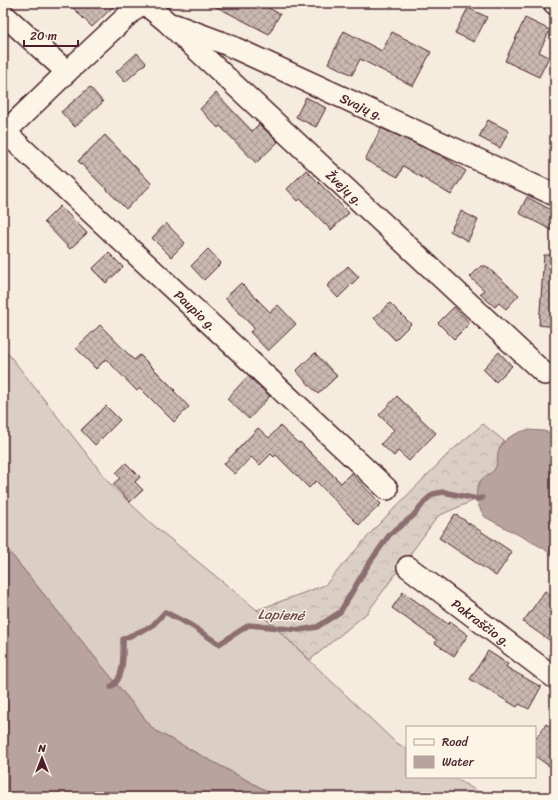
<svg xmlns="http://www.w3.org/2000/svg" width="558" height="800" font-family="Sriracha,sans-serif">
  <defs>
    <pattern id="forest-crowns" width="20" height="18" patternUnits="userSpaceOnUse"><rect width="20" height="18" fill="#dbcec4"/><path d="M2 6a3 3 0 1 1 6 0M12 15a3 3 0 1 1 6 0" fill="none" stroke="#bdb0a9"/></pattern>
    <pattern id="building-cross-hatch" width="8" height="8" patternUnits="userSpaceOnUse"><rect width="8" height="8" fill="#cab9b1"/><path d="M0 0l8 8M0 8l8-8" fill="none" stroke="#a69690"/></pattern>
  </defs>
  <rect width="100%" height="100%" fill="#f5ecde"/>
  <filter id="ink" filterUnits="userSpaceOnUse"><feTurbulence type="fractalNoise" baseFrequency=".025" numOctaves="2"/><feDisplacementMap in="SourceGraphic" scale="8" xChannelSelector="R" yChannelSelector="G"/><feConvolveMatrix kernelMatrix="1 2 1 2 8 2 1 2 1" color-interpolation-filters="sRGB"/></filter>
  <g filter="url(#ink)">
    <path fill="#dbcec4" stroke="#927678" d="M3 347 111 485 152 524 257 610 395 742 407 749V777H453L487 797H278L154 730 3 544Z"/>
    <path fill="url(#forest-crowns)" stroke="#927678" d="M483 424 504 441C502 445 499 449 498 453 497 457 498 461 497 465 491 481 478 472 477 499L438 516 367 613 310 660 257 610 325 585 377 526 450 452Z"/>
    <g fill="#b8a39e" stroke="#8c6e70">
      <path d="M527 430 544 431 555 435V558L543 548 485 517C477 506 472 491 482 479 485 475 491 474 494 470 498 464 497 458 498 452 502 439 515 433 527 430Z"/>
      <path d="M3 544 154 730 278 797H3Z"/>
    </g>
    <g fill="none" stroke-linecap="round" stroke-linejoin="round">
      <path stroke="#8c6e70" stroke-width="5.5" d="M111 687C125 678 123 655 123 639L152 626 165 612 192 626 219 644 249 625 300 630 317 627 340 612 368 565 390 534 413 516 425 501 433 494 443 492 477 499 482 498"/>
    </g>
    <g fill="url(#building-cross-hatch)" stroke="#4a1f2b">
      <path d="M68 3H117L92 27Z"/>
      <path d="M209 3H259L280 14 269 34Z"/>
      <path d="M468 8 487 17 474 42 455 33Z"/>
      <path d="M525 18 550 30 539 52 549 57 539 77 505 61Z"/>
      <path d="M344 31 382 51 392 32 431 52 413 86 360 59 352 75 328 63Z"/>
      <path d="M137 53 146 63 125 82 116 72Z"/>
      <path d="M90 87 103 102 75 127 61 112Z"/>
      <path d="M216 93 252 131 259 124 278 142 256 163 220 126 218 128 200 109Z"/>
      <path d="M306 97 326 108 316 127 296 117Z"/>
      <path d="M488 120 509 131 500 148 479 137Z"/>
      <path d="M381 128 440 155 466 171 451 195 403 166 398 177 365 160Z"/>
      <path d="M105 135 152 184 126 209 78 161Z"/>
      <path d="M306 170 349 213 331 230 300 199 298 201 287 189Z"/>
      <path d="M527 197 555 212V232L519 213Z"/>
      <path d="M60 206 87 233 70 249 44 222Z"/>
      <path d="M461 211 478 220 468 241 450 231Z"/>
      <path d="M166 223 185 243 171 257 152 238Z"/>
      <path d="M208 249 221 263 204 280 191 266Z"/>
      <path d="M109 253 123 267 106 283 92 269Z"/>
      <path d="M544 255H555V327L539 325Z"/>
      <path d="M348 266 359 277 338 298 327 286Z"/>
      <path d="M481 266H486L519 295 506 309 499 303 495 307 480 294 484 290 470 277Z"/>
      <path d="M241 283 270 312 278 305 296 324 268 351 250 332 254 328 225 298Z"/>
      <path d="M390 303 411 324 395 340 374 318Z"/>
      <path d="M454 307 470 323 454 339 438 323Z"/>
      <path d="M100 325 134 360 140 355 175 390 174 391 189 407 174 422 140 388 137 391 106 359 96 369 76 348Z"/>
      <path d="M499 352 512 366 496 382 483 369Z"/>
      <path d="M315 353 337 376 318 394 296 371Z"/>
      <path d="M248 376 270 396 249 419 227 399Z"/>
      <path d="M397 396 436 433 409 461 398 451 394 456 381 444 394 430 379 415Z"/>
      <path d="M106 406 120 420 95 445 81 430Z"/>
      <path d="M280 426 298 443 300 442 341 483 351 473 381 504 359 525 316 481 309 488 276 455 274 457 271 454 260 465 251 457 235 474 224 464 258 428 269 438Z"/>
      <path d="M126 463 140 477 135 482 143 490 130 502 113 484 120 478 116 473Z"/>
      <path d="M455 514 512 552 496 576 439 538Z"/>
      <path d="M545 591 555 598V644L523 622Z"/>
      <path d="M403 592 448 624 450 622 468 635 454 656 435 643 437 640 392 608Z"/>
      <path d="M488 651 508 664 506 667 541 687 529 709 519 704 517 707 470 679Z"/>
      <path d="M546 724 555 730V758L549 766 535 756V740Z"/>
    </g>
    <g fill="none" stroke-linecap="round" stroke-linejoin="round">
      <defs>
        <g id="street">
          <path id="s1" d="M144 3 167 22 545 374"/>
          <path d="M554 3 555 4"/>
          <path d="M3 14 67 72"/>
          <path id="s2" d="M175 25 226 44 555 195"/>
          <path id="s3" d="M5 132 387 489"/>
          <path d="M3 134 67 72 141 3"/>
          <path id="s4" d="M408 567 555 678"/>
        </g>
      </defs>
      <use href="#street" stroke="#4a1f2b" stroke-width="24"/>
      <use href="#street" stroke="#fcf5e5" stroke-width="21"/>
    </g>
  </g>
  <g text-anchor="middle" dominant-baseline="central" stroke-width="3" stroke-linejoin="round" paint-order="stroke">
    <g font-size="13" fill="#4a1f2b" stroke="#fcf5e5">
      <text stroke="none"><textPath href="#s2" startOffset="204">Svajų g.</textPath></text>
      <text stroke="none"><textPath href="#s1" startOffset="273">Žvejų g.</textPath></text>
      <text stroke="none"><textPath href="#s3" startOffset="261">Paupio g.</textPath></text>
      <text stroke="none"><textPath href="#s4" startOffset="92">Pakraščio g.</textPath></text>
    </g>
    <g font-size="14" font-style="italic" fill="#704d53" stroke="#fcf5e5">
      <text transform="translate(281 615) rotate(2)">Lapienė</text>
    </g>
  </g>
  <rect width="558" height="800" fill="none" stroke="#fcf5e5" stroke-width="16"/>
  <rect x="8" y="8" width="542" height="784" fill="none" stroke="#4a1f2b" stroke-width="1.5" filter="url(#ink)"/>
  <rect x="406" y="726" width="130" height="52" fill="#fcf5e5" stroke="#b59f9b"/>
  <rect x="414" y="739" width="20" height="6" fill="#fcf5e5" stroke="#b59f9b"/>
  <text x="442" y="746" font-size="12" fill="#4a1f2b">Road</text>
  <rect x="414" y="756" width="20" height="12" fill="#b8a39e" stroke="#b59f9b"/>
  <text x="442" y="766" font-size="12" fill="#4a1f2b">Water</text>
  <g transform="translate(42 758)" stroke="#fcf5e5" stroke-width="3" paint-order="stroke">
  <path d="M0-3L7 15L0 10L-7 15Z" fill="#4a1f2b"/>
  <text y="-6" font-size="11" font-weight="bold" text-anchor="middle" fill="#4a1f2b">N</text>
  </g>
  <path d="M24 40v6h54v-6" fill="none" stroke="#4a1f2b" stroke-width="2"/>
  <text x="30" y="40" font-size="12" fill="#4a1f2b" stroke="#fcf5e5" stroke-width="3" paint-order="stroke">20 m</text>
</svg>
